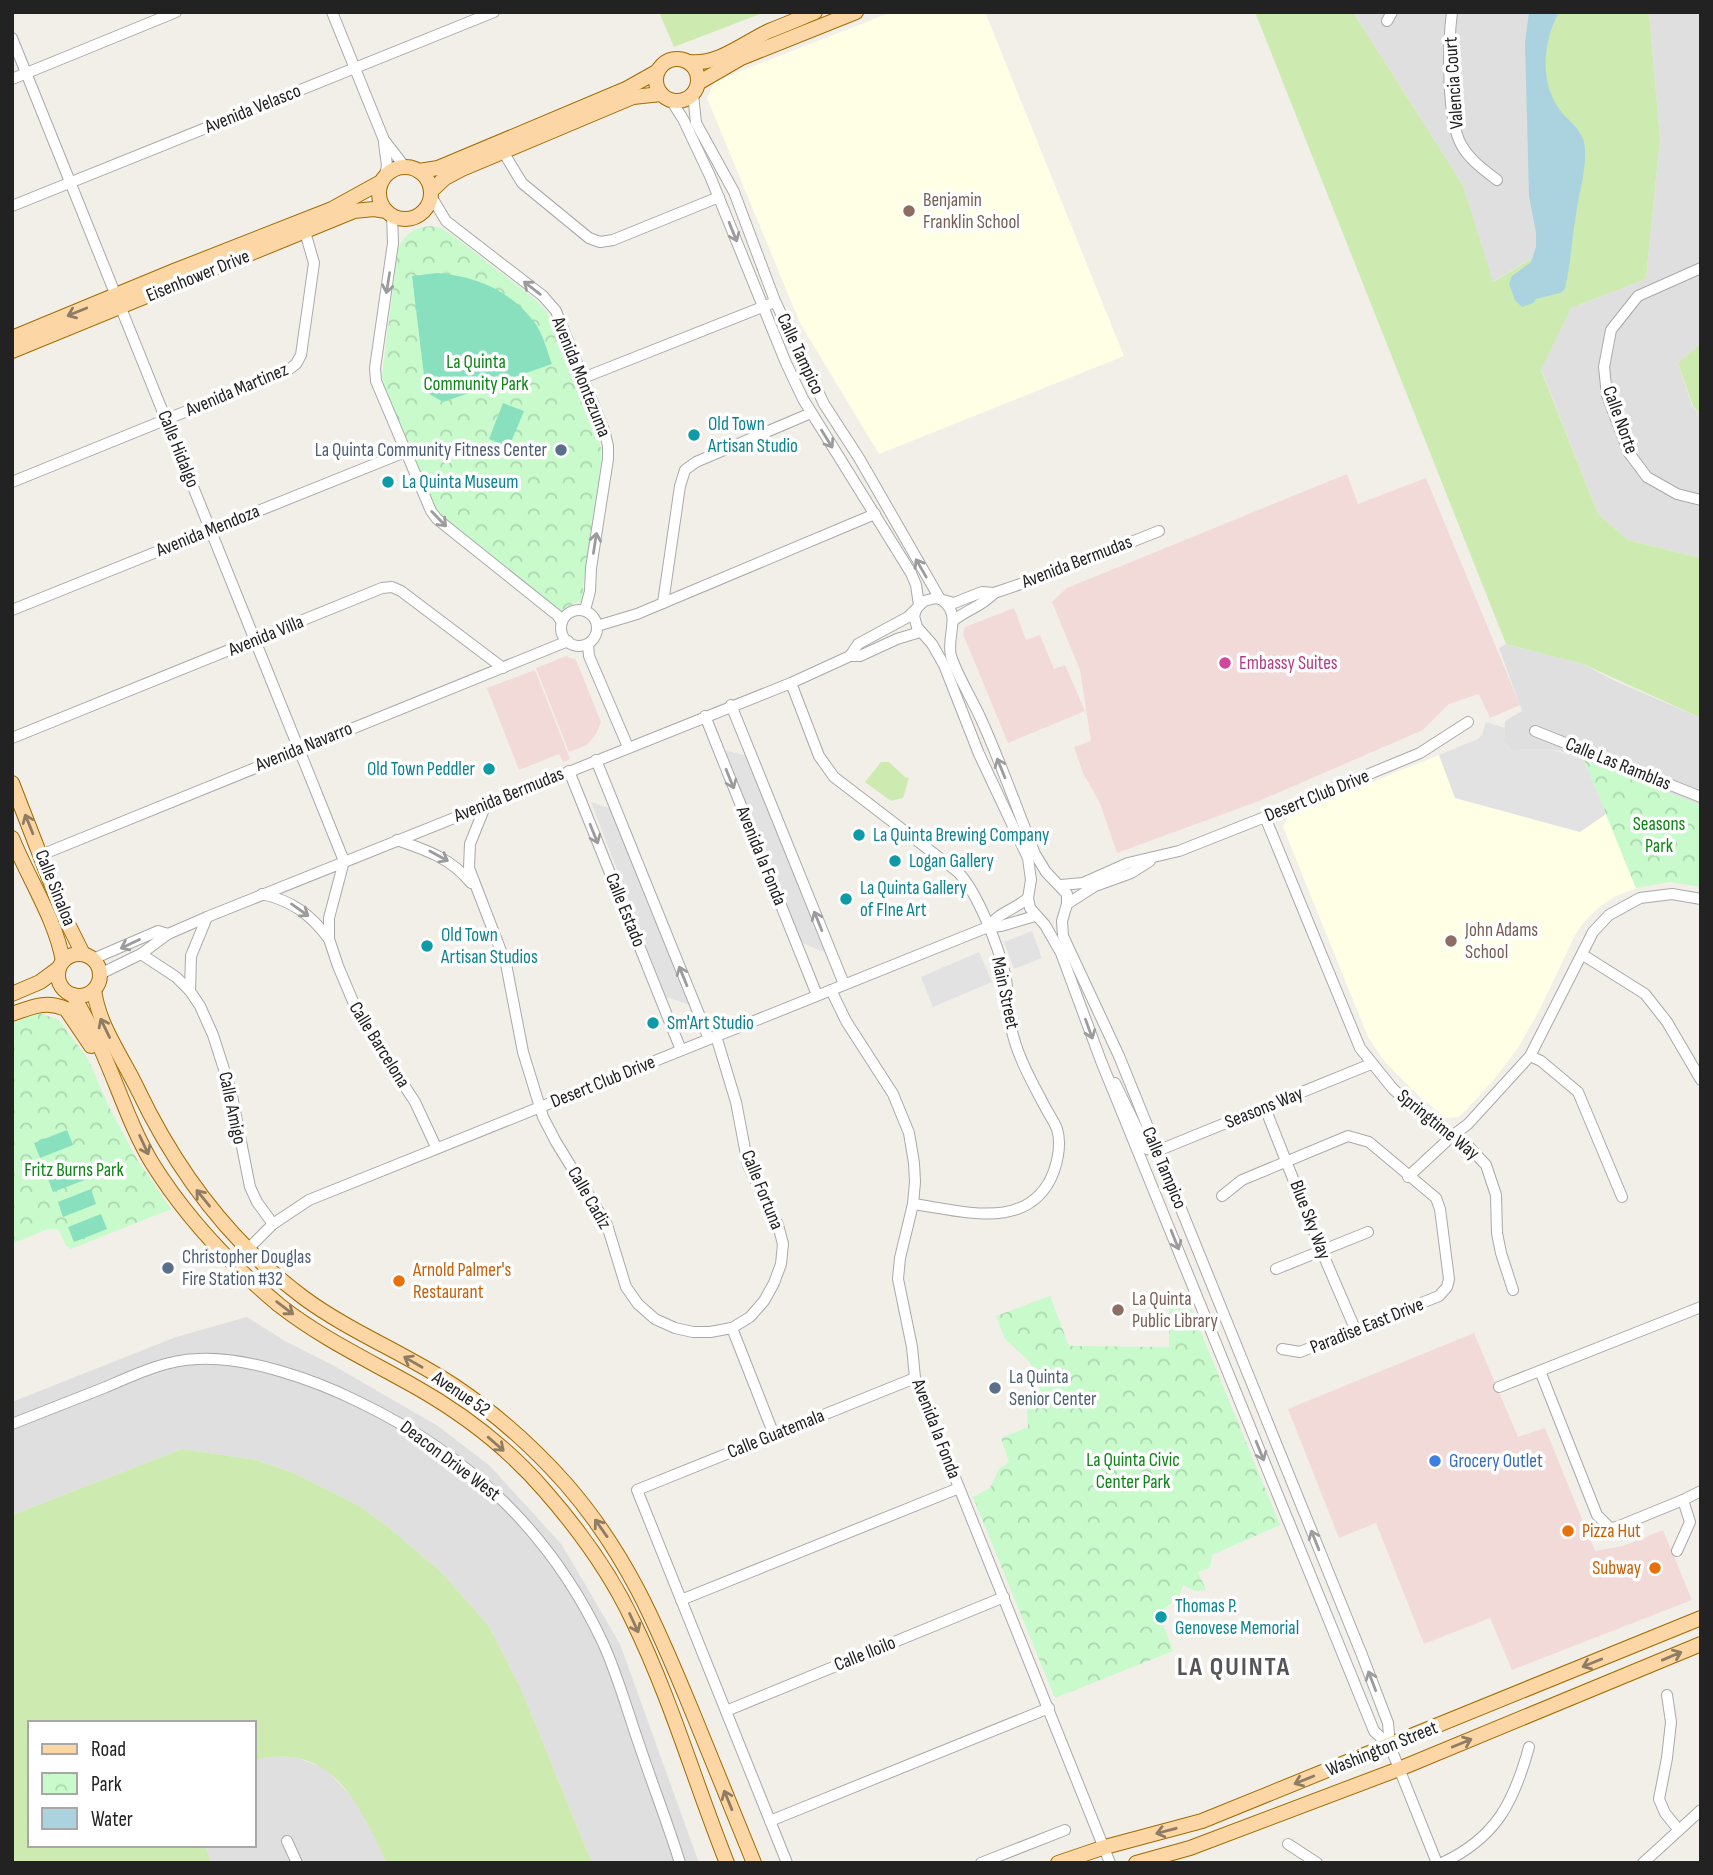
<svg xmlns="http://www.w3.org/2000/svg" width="1713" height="1875" font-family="'Sofia Sans Condensed',sans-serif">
  <defs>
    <pattern id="park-crowns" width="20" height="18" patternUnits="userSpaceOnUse" patternTransform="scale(1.75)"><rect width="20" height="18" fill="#c8facc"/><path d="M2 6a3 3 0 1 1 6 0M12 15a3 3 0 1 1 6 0" fill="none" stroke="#acd6af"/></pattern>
  </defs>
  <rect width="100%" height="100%" fill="#f2efe9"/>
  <g fill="#e0dfdf">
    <path d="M1353 12H1530L1539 254 1492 282 1463 185Z"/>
    <path d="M1649 12H1701V343L1678 363 1692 406 1701 415V558L1628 540 1598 514 1541 369 1571 308 1646 279 1660 139Z"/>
    <path d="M1506 644 1583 664 1613 680 1701 718V805L1560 751 1550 749 1511 750 1504 741 1505 721 1522 711 1499 648Z"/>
    <path d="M247 1317 285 1341 336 1367 438 1426 490 1466 562 1545 620 1644 699 1863H592L521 1689 489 1626 440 1571 387 1526 358 1505 294 1473 256 1460 182 1449 12 1515V1402L176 1337Z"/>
    <path d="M270 1756 294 1757 325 1768 359 1805 387 1863H211L205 1845H254V1760Z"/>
  </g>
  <g fill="#f2dad9">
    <path d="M1347 474 1358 504 1426 478 1520 705 1490 718 1479 694 1449 704 1423 730 1259 801 1117 853 1100 803 1083 773 1074 747 1091 741 1080 670 1052 602 1067 588Z"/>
    <path d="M1014 608 1026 640 1040 635 1054 669 1065 665 1085 711 1008 743 963 634 965 627Z"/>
    <path d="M566 656 576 660 601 722 596 734 587 745 569 752 536 668Z"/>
    <path d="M535 670 570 759 563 762 559 754 519 770 487 688Z"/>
    <path d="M1474 1333 1518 1437 1545 1428 1595 1551 1623 1546 1663 1530 1692 1600 1512 1670 1490 1618 1424 1644 1376 1523 1339 1538 1288 1409Z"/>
  </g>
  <g fill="#ffffe5">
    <path d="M892 12H985L1124 356 879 454 800 323 707 98 715 81Z"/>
    <path d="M1439 755 1456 798 1580 832 1606 814 1636 888 1614 897 1598 908 1584 922 1575 935 1540 1009 1518 1048 1492 1082 1464 1112 1458 1117 1446 1118 1420 1097 1385 1062 1368 1037 1283 827 1289 815Z"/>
  </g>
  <g fill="#cdebb0">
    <path d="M659 12H765L674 47Z"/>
    <path d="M1255 12H1353L1463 185 1493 282 1539 254 1528 169 1530 12H1649L1660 139 1646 279 1571 308 1541 370 1598 514 1628 540 1701 558V718L1583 664 1506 644Z"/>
    <path d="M1701 343V415L1693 406 1678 363Z"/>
    <path d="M881 762H889L905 777 909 778 903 798 891 801 865 782Z"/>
    <path d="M182 1449 256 1460 294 1473 358 1505 387 1526 440 1571 489 1626 521 1689 592 1863H387C358 1804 333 1741 254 1760V1723H30V1845H205L211 1863H12V1515Z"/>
  </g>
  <g fill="url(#park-crowns)">
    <path d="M430 226 442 228 455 237 537 301 547 312 598 436 601 449V463L583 587 584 601 574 603 561 612 437 512 384 388 382 376 398 249C405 234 413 228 430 226Z"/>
    <path d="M1584 760 1701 805V887L1670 882 1636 888Z"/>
    <path d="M39 1013 59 1020 88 1059 111 1111 137 1159 171 1209 71 1249 66 1246 58 1229H48L12 1244V1023Z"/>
    <path d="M1050 1296 1069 1346 1169 1347V1301L1186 1296 1280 1525 1212 1555 1210 1568 1198 1572 1206 1590 1195 1591 1183 1585 1179 1597 1165 1608 1166 1615 1161 1618 1173 1651 1055 1698 973 1497 990 1488 999 1469 1009 1462 1001 1438 1028 1427 1027 1410 1040 1388 1030 1362 1005 1339 996 1316Z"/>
  </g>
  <g fill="#88e0be">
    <path d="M437 273C476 276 511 291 535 323 543 334 547 351 552 364L443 402 426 392 412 276Z"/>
    <path d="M503 403 524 411 509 447 489 439Z"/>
    <path d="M67 1130 73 1145 40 1158 34 1143Z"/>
    <path d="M80 1163 87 1179 53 1192 47 1176Z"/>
    <path d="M91 1189 96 1204 63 1217 58 1202Z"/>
    <path d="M101 1214 107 1229 74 1242 68 1227Z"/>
  </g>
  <g fill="#e2e2e2">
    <path d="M1486 722 1505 728 1504 741 1511 750 1550 749 1584 760 1606 814 1580 832 1455 798 1439 755 1478 739 1482 735Z"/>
    <path d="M723 750 748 756 829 954 800 942Z"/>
    <path d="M591 802 612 809 690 1005 666 997Z"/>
    <path d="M1032 931 1042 958 1014 969 1004 942Z"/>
    <path d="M979 952 992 982 933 1007 921 977Z"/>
  </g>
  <path fill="#aad3df" d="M1529 12H1559C1543 41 1539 82 1560 110 1570 123 1585 131 1585 150 1586 170 1580 189 1577 209 1572 236 1571 262 1565 289L1560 293 1536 299 1533 303 1522 307 1515 300 1509 284 1512 276 1531 262 1536 247V233L1529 196 1525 43Z"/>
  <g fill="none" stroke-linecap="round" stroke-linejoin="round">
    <defs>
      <g id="minor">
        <path d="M332 12 384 140 405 167"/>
        <path d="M1452 12C1448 43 1446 120 1462 146 1470 160 1484 170 1497 180"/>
        <path d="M1387 21 1392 12"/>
        <path d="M12 38 344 861 329 918V939L338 966 360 1018 415 1102 436 1147"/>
        <path d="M12 79 176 12"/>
        <path d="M693 94 696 123 734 192 775 301 824 404 859 458 940 599"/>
        <path d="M671 100 683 119 710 176 786 363 803 399 911 573 916 585 919 605"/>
        <path d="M384 143 387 165 385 176"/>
        <path d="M499 145 522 183 589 238 600 242 613 240 719 197"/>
        <path d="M431 196 446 221 543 296 556 311 605 433 608 446V459L591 568 590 591 585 610"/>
        <path d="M12 206 494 12"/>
        <path d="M392 215 393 243 375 368 376 381 431 511 437 519 557 615 562 622"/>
        <path d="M1701 268 1638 296 1611 330 1604 367 1607 395 1629 453 1647 477 1677 494 1701 500"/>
        <path d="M583 378 770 304"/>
        <path d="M12 482 288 370 296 364 301 355 314 263 305 232"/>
        <path d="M943 601C962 615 946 636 951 656 958 677 972 699 981 719 1001 763 1017 809 1035 854L1046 872 1067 894V904L1062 921 1063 936 1119 1056 1362 1655 1388 1723 1390 1746 1437 1863"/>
        <path d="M663 603 680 486 685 470 696 462 811 413"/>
        <path d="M12 610 405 452"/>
        <path d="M916 610 914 616 917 627 932 644 944 665 979 754 1028 858 1031 880 1028 898 1030 908 1045 925 1061 953 1101 1061 1374 1731 1390 1746"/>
        <circle cx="579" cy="628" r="18"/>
        <path d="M953 621C966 610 983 606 994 593"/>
        <path d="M597 626 637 614 875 514"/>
        <path d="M588 644 589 656 628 747"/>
        <path d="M850 656 858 644 908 617 924 601 936 598 954 603 982 592 994 593 1053 573 1159 531"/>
        <path d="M791 683 819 756 834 777 958 872C978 893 998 946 1005 974 1009 991 1007 1010 1011 1027 1017 1056 1031 1080 1044 1105 1048 1113 1054 1121 1057 1129 1061 1142 1058 1159 1054 1171 1031 1233 963 1211 913 1204"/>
        <path d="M731 705 844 984"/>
        <path d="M705 716 817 995"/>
        <path d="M1535 731 1701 797"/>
        <path d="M12 738 382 588 392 587 401 591 503 668"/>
        <path d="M596 760 709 1039"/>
        <path d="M569 771 681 1050"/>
        <path d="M486 804 470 844 469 868 506 964 523 1052 543 1117 556 1142 607 1225 626 1287 638 1304 655 1319 675 1328 693 1332H710L732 1328 750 1317 764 1301 774 1283 781 1264 783 1244 778 1225 748 1165 736 1102 716 1036"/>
        <path d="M1265 817 1360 1048 1393 1089 1423 1116 1468 1146 1486 1165 1496 1195 1497 1233 1501 1253 1513 1290"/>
        <path d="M397 840C426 850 451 858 471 883"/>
        <path d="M41 855 568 641"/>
        <path d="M1061 885 1083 883 1128 863 1179 851 1265 817 1420 753 1468 722"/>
        <path d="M262 894C293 901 311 915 329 939"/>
        <path d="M1067 904 1095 886 1131 873 1150 861"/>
        <path d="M988 927C999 912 1014 910 1028 898"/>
        <path d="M141 954 176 977 190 991 200 1006 213 1035 231 1091 250 1187 257 1202 273 1224"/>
        <path d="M1583 955 1645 994 1667 1022 1701 1080"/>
        <path d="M93 959 158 931 168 934"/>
        <path d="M100 974 141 954 168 934 207 917 791 683 850 656H860L897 639 920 632"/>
        <path d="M831 990 846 1021 893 1094 909 1133 914 1163 915 1182 913 1204 900 1258 898 1279 912 1347 915 1378 1110 1863"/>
        <path d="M190 991 191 956 207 917"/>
        <path d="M1530 1056 1541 1061 1578 1092 1622 1197"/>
        <path d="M1115 1083 1147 1149 1157 1151 1371 1064"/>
        <path d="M1265 1108 1322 1252 1356 1331"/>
        <path d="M1408 1177 1452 1136 1468 1124 1530 1056 1593 932 1609 915 1640 898 1672 894 1701 899"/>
        <path d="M1222 1196 1242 1180 1348 1136 1369 1142 1436 1198 1440 1209 1449 1279 1447 1287 1439 1296 1300 1352 1282 1349"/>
        <path d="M234 1263 273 1224 309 1200 988 927 1001 926 1035 916"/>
        <path d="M1276 1269 1368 1232"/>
        <path d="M732 1328 774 1435"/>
        <path d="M1540 1371 1597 1515 1610 1528 1617 1527 1683 1500 1701 1491"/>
        <path d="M1499 1387 1701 1307"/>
        <path d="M12 1424C43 1412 75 1399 106 1387 134 1375 165 1360 197 1359 247 1356 315 1380 359 1402 469 1455 551 1532 603 1643 618 1676 628 1713 640 1747 653 1786 668 1824 680 1863"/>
        <path d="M1677 1551 1690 1522 1683 1500"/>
        <path d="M681 1600 959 1488"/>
        <path d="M1667 1695 1671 1722 1667 1758 1659 1799 1665 1813 1678 1829"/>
        <path d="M726 1711 1004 1597"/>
        <path d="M770 1821 1049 1708"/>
        <path d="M287 1841 297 1863"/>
        <path d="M1288 1844 1317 1863"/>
        <path d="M787 1863 637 1490 915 1378"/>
        <path d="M981 1863 1065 1830"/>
        <path d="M1442 1863C1496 1838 1514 1802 1529 1747"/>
        <path d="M1643 1863 1701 1810"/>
      </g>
      <g id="major">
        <circle cx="677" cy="80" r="21"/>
        <path d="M689 62C719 65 743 43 769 31 784 25 799 19 815 12"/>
        <path d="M698 83 741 58 856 12"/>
        <circle cx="405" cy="193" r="26"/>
        <path d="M419 171 438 168 626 89 658 71"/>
        <path d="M431 191 445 178 462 169 633 97 661 94"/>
        <path d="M12 338 174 271 332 209 381 182"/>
        <path d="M12 351 354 211 374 209 386 211"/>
        <path d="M12 783 63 914 83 954"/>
        <path d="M12 838C29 880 55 918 63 961"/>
        <circle cx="79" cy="975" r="21"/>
        <path d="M94 990C99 1026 121 1055 137 1088 176 1170 230 1243 304 1298 352 1333 407 1354 456 1387 496 1414 534 1448 566 1484 627 1554 657 1626 692 1711 712 1761 733 1812 754 1863"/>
        <path d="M12 994 40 982 59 968"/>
        <path d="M73 995C80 1008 88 1021 94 1034 115 1076 128 1123 152 1163 185 1216 231 1265 279 1305 321 1338 368 1360 414 1386 462 1413 509 1449 545 1491 580 1531 611 1574 633 1621 671 1699 695 1783 727 1863"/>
        <path d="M12 1014C32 1007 46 1000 66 1009L91 1046"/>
        <path d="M1058 1863 1105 1847 1202 1821 1701 1618"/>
        <path d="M1136 1863 1190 1848 1399 1769 1701 1644"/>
      </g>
    </defs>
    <use href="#minor" stroke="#a9a9a9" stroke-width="12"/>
    <use href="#major" stroke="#a06b00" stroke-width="16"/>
    <use href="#minor" stroke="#fff" stroke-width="10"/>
    <use href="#major" stroke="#fcd6a4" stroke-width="14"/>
  </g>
  <defs><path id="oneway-shaft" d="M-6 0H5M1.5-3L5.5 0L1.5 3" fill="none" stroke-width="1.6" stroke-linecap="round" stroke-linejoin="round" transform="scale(1.75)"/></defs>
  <g stroke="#9c9c9c">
    <use href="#oneway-shaft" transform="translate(733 232) rotate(68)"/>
    <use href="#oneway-shaft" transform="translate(388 283) rotate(99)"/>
    <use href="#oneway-shaft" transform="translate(532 288) rotate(-142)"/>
    <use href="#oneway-shaft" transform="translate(827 439) rotate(58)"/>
    <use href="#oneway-shaft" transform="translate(439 519) rotate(46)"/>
    <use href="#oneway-shaft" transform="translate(595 543) rotate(-81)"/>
    <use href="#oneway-shaft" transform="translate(921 568) rotate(-120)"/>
    <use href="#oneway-shaft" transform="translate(1001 768) rotate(-112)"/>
    <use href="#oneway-shaft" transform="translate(730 779) rotate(68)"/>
    <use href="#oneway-shaft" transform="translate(594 834) rotate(68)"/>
    <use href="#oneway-shaft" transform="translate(439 856) rotate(29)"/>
    <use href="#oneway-shaft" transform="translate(300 910) rotate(35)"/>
    <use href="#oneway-shaft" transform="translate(818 921) rotate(-112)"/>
    <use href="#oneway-shaft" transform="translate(130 944) rotate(155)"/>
    <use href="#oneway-shaft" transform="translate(683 976) rotate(-112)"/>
    <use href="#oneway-shaft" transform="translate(1089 1029) rotate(70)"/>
    <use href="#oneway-shaft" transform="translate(1175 1240) rotate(68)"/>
    <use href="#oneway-shaft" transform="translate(1260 1451) rotate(68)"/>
    <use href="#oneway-shaft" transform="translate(1315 1540) rotate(-112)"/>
    <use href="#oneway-shaft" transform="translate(1372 1681) rotate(-111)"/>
  </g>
  <g stroke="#8f7c63">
    <use href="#oneway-shaft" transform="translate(77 312) rotate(158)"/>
    <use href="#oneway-shaft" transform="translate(29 824) rotate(-112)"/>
    <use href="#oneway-shaft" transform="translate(105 1028) rotate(-116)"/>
    <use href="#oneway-shaft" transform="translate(144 1145) rotate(65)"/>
    <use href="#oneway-shaft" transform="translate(203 1198) rotate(-129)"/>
    <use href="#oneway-shaft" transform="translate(285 1308) rotate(37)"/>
    <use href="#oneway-shaft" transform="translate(413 1362) rotate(-150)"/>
    <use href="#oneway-shaft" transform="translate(496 1444) rotate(41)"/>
    <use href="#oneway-shaft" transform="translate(601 1528) rotate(-125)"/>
    <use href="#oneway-shaft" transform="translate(634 1623) rotate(65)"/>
    <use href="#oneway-shaft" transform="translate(1672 1656) rotate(-23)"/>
    <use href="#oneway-shaft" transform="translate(1592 1663) rotate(158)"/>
    <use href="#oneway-shaft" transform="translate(1462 1743) rotate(-22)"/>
    <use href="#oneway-shaft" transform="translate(1304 1780) rotate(158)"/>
    <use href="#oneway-shaft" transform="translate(728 1800) rotate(-112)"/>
    <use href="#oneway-shaft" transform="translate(1166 1831) rotate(165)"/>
  </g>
  <g fill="#8d6e63" stroke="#fff" stroke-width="2.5">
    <circle cx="909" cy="211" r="7"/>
    <circle cx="1451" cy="941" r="7"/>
    <circle cx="1118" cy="1310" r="7"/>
  </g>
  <g fill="#0f9aa8" stroke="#fff" stroke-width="2.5">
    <circle cx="694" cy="435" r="7"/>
    <circle cx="388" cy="482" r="7"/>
    <circle cx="489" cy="769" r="7"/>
    <circle cx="859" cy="835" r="7"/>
    <circle cx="895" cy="861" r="7"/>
    <circle cx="846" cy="899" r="7"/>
    <circle cx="427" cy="946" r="7"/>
    <circle cx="653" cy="1023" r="7"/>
    <circle cx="1161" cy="1617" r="7"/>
  </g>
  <g fill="#5c6f8a" stroke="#fff" stroke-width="2.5">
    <circle cx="561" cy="450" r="7"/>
    <circle cx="168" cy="1268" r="7"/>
    <circle cx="995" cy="1388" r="7"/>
  </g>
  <circle fill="#d1479c" stroke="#fff" stroke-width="2.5" cx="1225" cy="663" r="7"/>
  <g fill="#e8710a" stroke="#fff" stroke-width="2.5">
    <circle cx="399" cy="1281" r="7"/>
    <circle cx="1568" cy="1531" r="7"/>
    <circle cx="1655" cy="1568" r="7"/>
  </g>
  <circle fill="#3f7fe0" stroke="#fff" stroke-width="2.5" cx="1435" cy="1461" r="7"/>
  <g text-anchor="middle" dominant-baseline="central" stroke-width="7" stroke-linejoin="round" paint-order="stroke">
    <g font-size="19" fill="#222" stroke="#fff">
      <text transform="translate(1454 83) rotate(-94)">Valencia Court</text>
      <text transform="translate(253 109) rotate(-22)">Avenida Velasco</text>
      <text transform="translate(198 276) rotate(-22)">Eisenhower Drive</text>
      <text transform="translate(800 354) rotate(65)">Calle Tampico</text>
      <text transform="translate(581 377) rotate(68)">Avenida Montezuma</text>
      <text transform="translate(237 390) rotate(-23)">Avenida Martinez</text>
      <text transform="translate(1620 420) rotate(70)">Calle Norte</text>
      <text transform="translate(178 449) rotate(68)">Calle Hidalgo</text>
      <text transform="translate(208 531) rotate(-22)">Avenida Mendoza</text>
      <text transform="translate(1077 562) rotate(-21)">Avenida Bermudas</text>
      <text transform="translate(266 636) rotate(-22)">Avenida Villa</text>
      <text transform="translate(304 747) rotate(-22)">Avenida Navarro</text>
      <text transform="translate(1618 764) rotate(22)">Calle Las Ramblas</text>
      <text transform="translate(509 795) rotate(-22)">Avenida Bermudas</text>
      <text transform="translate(1317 796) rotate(-22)">Desert Club Drive</text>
      <text transform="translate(761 856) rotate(68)">Avenida la Fonda</text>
      <text transform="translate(55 888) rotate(68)">Calle Sinaloa</text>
      <text transform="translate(625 910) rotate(68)">Calle Estado</text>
      <text transform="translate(1005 993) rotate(78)">Main Street</text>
      <text transform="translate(379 1045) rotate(58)">Calle Barcelona</text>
      <text transform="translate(603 1082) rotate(-22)">Desert Club Drive</text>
      <text transform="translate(232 1108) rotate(78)">Calle Amigo</text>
      <text transform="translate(1264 1108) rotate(-22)">Seasons Way</text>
      <text transform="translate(1438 1125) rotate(39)">Springtime Way</text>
      <text transform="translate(1164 1168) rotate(67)">Calle Tampico</text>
      <text transform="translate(762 1190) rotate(68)">Calle Fortuna</text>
      <text transform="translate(589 1198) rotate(60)">Calle Cadiz</text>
      <text transform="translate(1310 1220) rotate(69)">Blue Sky Way</text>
      <text transform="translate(1367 1326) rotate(-22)">Paradise East Drive</text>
      <text transform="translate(461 1394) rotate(34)">Avenue 52</text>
      <text transform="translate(936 1429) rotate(69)">Avenida la Fonda</text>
      <text transform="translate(776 1434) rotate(-22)">Calle Guatemala</text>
      <text transform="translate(450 1461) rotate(37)">Deacon Drive West</text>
      <text transform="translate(865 1654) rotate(-22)">Calle Iloilo</text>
      <text transform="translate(1382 1749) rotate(-22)">Washington Street</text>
    </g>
    <g font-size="19" fill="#785e54" stroke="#fff" text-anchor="start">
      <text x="923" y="200">Benjamin<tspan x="923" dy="22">Franklin School</tspan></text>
      <text x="1465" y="930">John Adams<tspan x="1465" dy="22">School</tspan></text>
      <text x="1132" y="1299">La Quinta<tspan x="1132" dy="22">Public Library</tspan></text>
    </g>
    <g font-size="19" fill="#0c8416" stroke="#fff">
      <text x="476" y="362">La Quinta<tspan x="476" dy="22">Community Park</tspan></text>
      <text x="1659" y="824">Seasons<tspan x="1659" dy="22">Park</tspan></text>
      <text x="74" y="1170">Fritz Burns Park</text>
      <text x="1133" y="1460">La Quinta Civic<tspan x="1133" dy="22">Center Park</tspan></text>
    </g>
    <g font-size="19" fill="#0d838f" stroke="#fff" text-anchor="start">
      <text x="708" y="424">Old Town<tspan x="708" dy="22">Artisan Studio</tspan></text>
      <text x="402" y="482">La Quinta Museum</text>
      <text x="475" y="769" text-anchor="end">Old Town Peddler</text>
      <text x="873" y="835">La Quinta Brewing Company</text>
      <text x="909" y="861">Logan Gallery</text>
      <text x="860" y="888">La Quinta Gallery<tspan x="860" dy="22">of FIne Art</tspan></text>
      <text x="441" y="935">Old Town<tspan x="441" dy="22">Artisan Studios</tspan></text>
      <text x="667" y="1023">Sm'Art Studio</text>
      <text x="1175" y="1606">Thomas P.<tspan x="1175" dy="22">Genovese Memorial</tspan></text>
    </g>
    <g font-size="19" fill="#4e5e75" stroke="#fff" text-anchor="start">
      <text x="547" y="450" text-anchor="end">La Quinta Community Fitness Center</text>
      <text x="182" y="1257">Christopher Douglas<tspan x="182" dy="22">Fire Station #32</tspan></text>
      <text x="1009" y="1377">La Quinta<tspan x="1009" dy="22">Senior Center</tspan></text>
    </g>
    <g font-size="19" fill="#b23c85" stroke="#fff" text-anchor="start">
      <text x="1239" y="663">Embassy Suites</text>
    </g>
    <g font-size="19" fill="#c56008" stroke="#fff" text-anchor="start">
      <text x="413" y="1270">Arnold Palmer's<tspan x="413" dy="22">Restaurant</tspan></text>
      <text x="1582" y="1531">Pizza Hut</text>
      <text x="1641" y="1568" text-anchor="end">Subway</text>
    </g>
    <g font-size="19" fill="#366cbe" stroke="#fff" text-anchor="start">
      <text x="1449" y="1461">Grocery Outlet</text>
    </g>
    <g font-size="26" font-weight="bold" letter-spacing="2" fill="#555" stroke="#fff">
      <text x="1234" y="1667">LA QUINTA</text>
    </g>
  </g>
  <rect width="1713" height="1875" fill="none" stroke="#222222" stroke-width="28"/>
  <rect x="28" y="1721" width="228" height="126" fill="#ffffff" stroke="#a7a7a7" stroke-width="2"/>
  <rect x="42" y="1744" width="35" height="10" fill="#fcd6a4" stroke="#a7a7a7" stroke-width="2"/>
  <text x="91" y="1756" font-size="21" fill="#222222">Road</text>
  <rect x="42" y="1773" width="35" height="21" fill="url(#park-crowns)" stroke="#a7a7a7" stroke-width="2"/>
  <text x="91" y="1791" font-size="21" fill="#222222">Park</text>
  <rect x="42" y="1808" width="35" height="21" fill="#aad3df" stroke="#a7a7a7" stroke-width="2"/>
  <text x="91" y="1826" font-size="21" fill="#222222">Water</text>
</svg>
